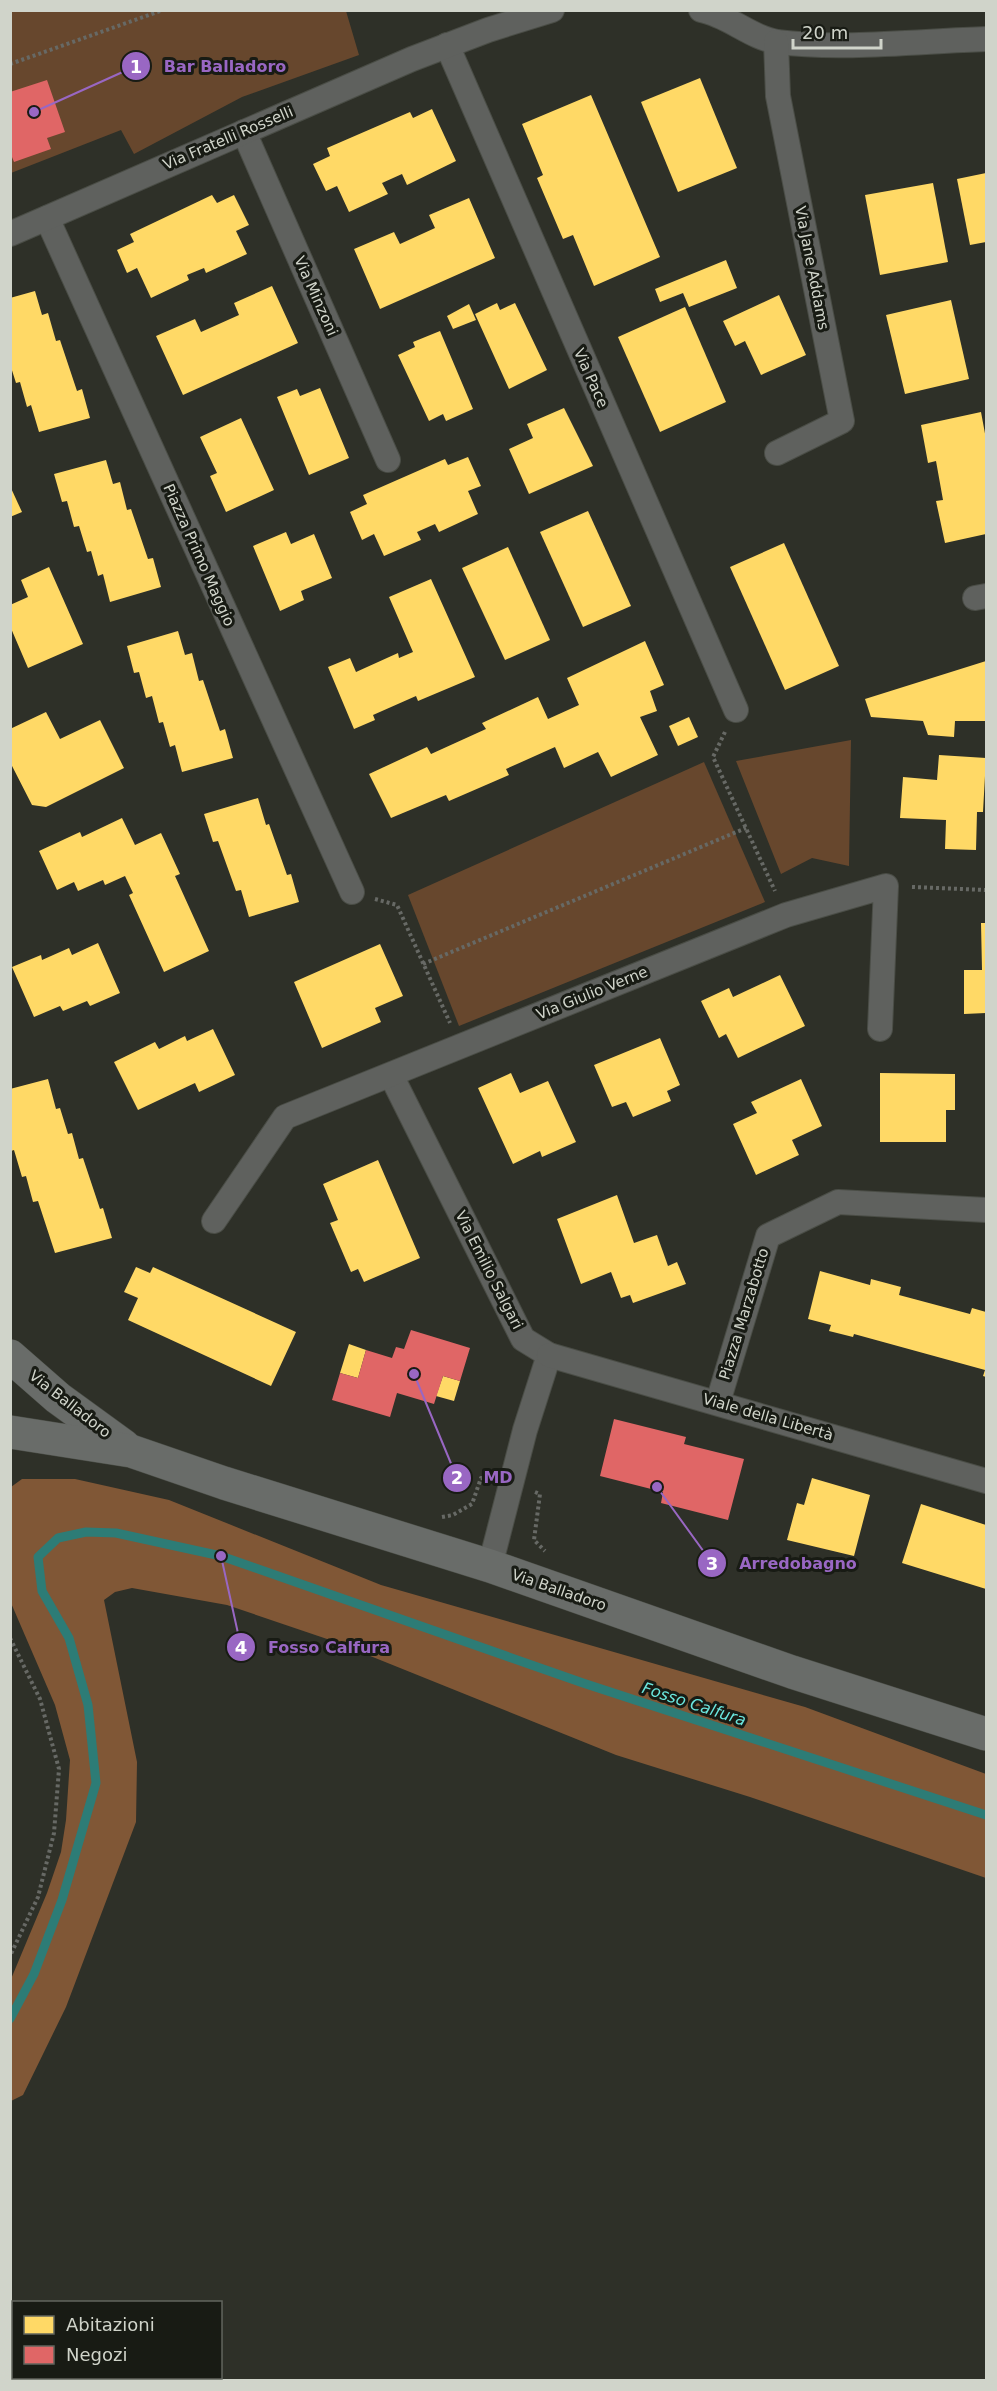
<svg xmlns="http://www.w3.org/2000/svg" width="997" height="2391" font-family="'DejaVu Sans',sans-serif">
  <rect width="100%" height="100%" fill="#2e3028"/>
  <g fill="#67472d">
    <path d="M11 11H346L359 55 242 97 134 154 121 130 11 173Z"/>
    <path d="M851 740 849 866 812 858 781 874 736 761Z"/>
    <path d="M704 762 765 902 459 1026 408 895Z"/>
  </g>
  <path fill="#805736" d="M22 1479H75L169 1500 381 1585 805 1707 986 1774V1878L750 1797 616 1755 333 1641 227 1605 132 1588 115 1592 104 1600 137 1762 136 1822 66 2007 23 2095 11 2101V1979L47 1893 61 1852 66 1820 70 1760 55 1705 11 1603V1487Z"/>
  <g fill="#ffd966">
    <path d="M700 78 737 168 678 192 641 102Z"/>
    <path d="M591 95 660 257 594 286 573 235 563 239 537 178 543 175 522 124Z"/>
    <path d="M432 109 456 161 407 185 402 174 382 183 388 194 349 212 337 186 326 191 313 164 330 156 327 148 410 112 413 118Z"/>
    <path d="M986 173V242L970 245 957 179Z"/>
    <path d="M933 183 948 262 880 275 865 195Z"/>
    <path d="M212 195 217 203 234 195 249 225 236 231 247 254 206 273 204 268 187 275 189 280 151 298 137 268 127 273 117 250 134 242 130 234Z"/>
    <path d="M469 198 495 258 380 309 354 249 394 232 400 244 435 228 429 215Z"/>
    <path d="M726 260 737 288 689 307 683 293 660 302 655 289Z"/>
    <path d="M272 286 298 343 183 395 156 336 195 319 201 332 239 315 234 303Z"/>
    <path d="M35 291 42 315 48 313 56 341 60 340 77 391 82 389 90 418 39 432 31 405 27 407 20 382 16 383 10 364V298Z"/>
    <path d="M779 295 806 355 761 375 745 341 735 346 723 321Z"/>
    <path d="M951 300 969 379 905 394 886 315Z"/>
    <path d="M497 303 500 310 515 303 547 370 509 389 475 314Z"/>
    <path d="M469 304 476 320 453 329 447 316Z"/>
    <path d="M685 307 726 402 660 432 618 337Z"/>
    <path d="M440 331 473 409 446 421 443 414 429 421 398 355 415 347 413 342Z"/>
    <path d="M320 388 349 458 309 475 277 397 297 389 300 396Z"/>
    <path d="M564 408 593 466 529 494 509 449 533 438 527 424Z"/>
    <path d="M981 412 986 439V534L945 543 936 501 943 500 936 461 928 463 921 425Z"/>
    <path d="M241 418 274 490 226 512 210 476 217 473 200 437Z"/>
    <path d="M468 457 481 486 468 491 478 514 439 532 435 524 417 532 421 540 384 556 374 534 362 540 350 512 367 504 363 495 445 459 448 465Z"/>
    <path d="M106 460 113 484 120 482 127 510 131 509 148 559 153 558 161 587 110 602 103 574 98 576 91 551 87 552 79 526 74 527 67 501 62 502 54 474Z"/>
    <path d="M10 486 22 512 10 517Z"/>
    <path d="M588 511 631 606 583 627 540 532Z"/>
    <path d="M286 532 291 544 314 534 332 578 301 591 304 600 280 611 253 546Z"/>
    <path d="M784 543 839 666 785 690 730 567Z"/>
    <path d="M508 547 550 640 505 660 462 568Z"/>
    <path d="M49 567 83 644 28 668 10 626V605L28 597 21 580Z"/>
    <path d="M431 579 475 677 418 701 416 696 373 715 375 720 354 729 328 667 350 658 356 672 398 653 399 658 413 652 389 597Z"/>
    <path d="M178 631 185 655 192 653 199 681 203 680 220 731 225 729 233 758 182 772 175 745 170 747 163 722 159 723 152 696 146 698 139 672 134 673 127 646Z"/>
    <path d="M645 641 664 685 650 691 657 711 640 717 658 755 611 777 598 752 564 768 555 747 506 769 509 775 449 801 446 795 391 818 369 774 427 747 431 754 486 729 482 723 538 697 548 719 579 705 567 678Z"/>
    <path d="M986 661V721H955L954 737 928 735 923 721 871 717 865 699Z"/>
    <path d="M46 712 60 739 100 720 124 768 46 807 32 805 10 762V729Z"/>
    <path d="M689 717 698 737 678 746 669 726Z"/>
    <path d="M939 755 986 758 983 812H977L976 850 945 849 946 820 900 818 903 777 937 780Z"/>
    <path d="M258 798 266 825 269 824 287 875 291 874 299 902 249 917 241 890 236 891 218 841 213 842 204 814Z"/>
    <path d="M122 818 135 845 161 833 180 874 175 876 209 951 164 972 129 895 133 893 125 876 105 885 103 880 78 891 74 882 57 890 39 851 80 832 82 837Z"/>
    <path d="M981 923H986V1013L964 1014V970H982Z"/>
    <path d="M98 943 120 993 90 1006 87 1001 63 1011 60 1006 34 1017 12 967 41 955 42 960 69 948 72 955Z"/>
    <path d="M380 944 403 996 375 1008 381 1022 322 1048 294 982Z"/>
    <path d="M780 975 805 1026 738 1058 726 1034 719 1038 701 1001 729 988 733 997Z"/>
    <path d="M213 1029 235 1075 199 1092 195 1083 138 1110 114 1062 155 1042 159 1049 185 1036 187 1041Z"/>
    <path d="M660 1038 680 1085 667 1091 671 1101 633 1117 626 1102 612 1107 594 1065Z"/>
    <path d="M511 1073 520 1093 548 1081 576 1142 542 1157 540 1151 513 1164 478 1088Z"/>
    <path d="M880 1073 955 1074V1110H946V1142H880Z"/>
    <path d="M48 1079 56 1109 60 1108 68 1134 72 1133 79 1159 83 1158 100 1209 103 1208 112 1238 55 1253 38 1201 33 1202 26 1176 22 1177 14 1150 11 1151 10 1147V1089Z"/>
    <path d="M801 1079 822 1126 792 1140 799 1155 756 1175 733 1124 757 1113 751 1102Z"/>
    <path d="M378 1160 420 1258 364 1282 358 1269 351 1272 330 1223 338 1220 323 1184Z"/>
    <path d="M617 1195 634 1243 657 1235 668 1266 677 1262 686 1284 633 1303 630 1295 621 1298 611 1272 581 1284 557 1219Z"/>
    <path d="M136 1267 150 1273 153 1267 296 1332 271 1386 128 1320 138 1298 124 1292Z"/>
    <path d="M820 1271 870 1285 871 1279 901 1287 899 1295 970 1314 972 1308 986 1312V1377L983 1376 985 1370 854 1334 853 1337 829 1331 831 1325 808 1319Z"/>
    <path d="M349 1344 366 1350 358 1378 340 1373Z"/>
    <path d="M443 1376 460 1381 454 1401 436 1396Z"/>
    <path d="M812 1478 870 1495 854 1556 787 1540 797 1503 804 1505Z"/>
    <path d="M921 1504 986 1525V1589L902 1563Z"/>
  </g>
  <g fill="#e06666">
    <path d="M47 80 65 132 47 138 51 149 14 162 10 152V92Z"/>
    <path d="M411 1330 470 1348 460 1381 443 1376 434 1404 397 1393 390 1417 332 1400 340 1373 358 1378 366 1350 392 1358 396 1347 404 1349Z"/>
    <path d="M614 1419 686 1437 684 1444 744 1459 728 1520 661 1503 663 1492 600 1476Z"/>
  </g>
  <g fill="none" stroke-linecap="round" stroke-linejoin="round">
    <path stroke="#2d7c76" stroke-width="9" d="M10 2019 34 1974 62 1900 96 1783 88 1705 69 1638 42 1591 38 1557 58 1538 86 1532 116 1533 221 1556 583 1683 986 1815"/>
    <defs>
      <g id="street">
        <path d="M701 10C728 15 751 38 778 42 841 50 922 41 986 39"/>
        <path d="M776 42 778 96 842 421 777 453"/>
        <path d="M447 45 736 710"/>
        <path d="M244 132 388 460"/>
        <path d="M47 218 352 892"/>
        <path d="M10 234 412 59 488 30 552 10"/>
        <path d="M975 598 986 596"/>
        <path d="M391 1075 523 1339 549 1355 525 1430 490 1566"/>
        <path d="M214 1221 285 1117 786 915 886 886 880 1029"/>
        <path d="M549 1355 986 1481"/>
        <path d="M718 1402 768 1236 838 1202 986 1210"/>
      </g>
      <g id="secondary">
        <path d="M10 1356 58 1398 124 1446"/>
        <path d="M10 1432 131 1451 224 1483 490 1566 792 1672 986 1734"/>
      </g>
    </defs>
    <use href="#street" stroke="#4a4d46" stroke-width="26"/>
    <use href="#secondary" stroke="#4a4d46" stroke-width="34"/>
    <g stroke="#676965" stroke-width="4" stroke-dasharray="3 3" stroke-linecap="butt">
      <path d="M10 64 163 10"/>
      <path d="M725 732 713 757 775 891"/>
      <path d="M912 887 986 890"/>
      <path d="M375 899 397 905 450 1023"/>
      <path d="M423 964 746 828"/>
      <path d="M535 1492 540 1494 534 1540 545 1551"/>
      <path d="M442 1517 453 1515 472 1504 481 1478 485 1479"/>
      <path d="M10 1638 40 1699 59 1769 54 1833 38 1897 10 1956"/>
    </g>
    <use href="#street" stroke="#5f615e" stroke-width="24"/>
    <use href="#secondary" stroke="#696c69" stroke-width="33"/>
  </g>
  <g text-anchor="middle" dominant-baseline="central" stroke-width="6" stroke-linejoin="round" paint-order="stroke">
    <g font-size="15" fill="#d0d4ca" stroke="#181b14">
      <text transform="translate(228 138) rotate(-23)">Via Fratelli Rosselli</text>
      <text transform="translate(812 268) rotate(79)">Via Jane Addams</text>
      <text transform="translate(316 296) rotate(66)">Via Minzoni</text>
      <text transform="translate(591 378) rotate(66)">Via Pace</text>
      <text transform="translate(199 555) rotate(66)">Piazza Primo Maggio</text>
      <text transform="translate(592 993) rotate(-22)">Via Giulio Verne</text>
      <text transform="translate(489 1270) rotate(63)">Via Emilio Salgari</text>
      <text transform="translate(744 1314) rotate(-73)">Piazza Marzabotto</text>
      <text transform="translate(70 1404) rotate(38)">Via Balladoro</text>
      <text transform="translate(768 1417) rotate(16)">Viale della Libertà</text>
      <text transform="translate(559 1590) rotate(19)">Via Balladoro</text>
    </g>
    <g font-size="16" font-style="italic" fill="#6be6de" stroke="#181b14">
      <text transform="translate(694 1704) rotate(18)">Fosso Calfura</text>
    </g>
  </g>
  <path fill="none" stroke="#9967c3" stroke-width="2" d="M34 112L136 66M414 1374L457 1478M657 1487L712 1563M221 1556L241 1647"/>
  <g fill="#9967c3" stroke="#181b14" stroke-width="2">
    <circle cx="34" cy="112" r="6"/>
    <circle cx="414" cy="1374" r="6"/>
    <circle cx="657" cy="1487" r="6"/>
    <circle cx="221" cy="1556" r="6"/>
    <circle cx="136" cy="66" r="15"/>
    <circle cx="457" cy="1478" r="15"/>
    <circle cx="712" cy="1563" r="15"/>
    <circle cx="241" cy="1647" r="15"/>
  </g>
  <g font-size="18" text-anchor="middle" font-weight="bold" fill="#fff">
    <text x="136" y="73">1</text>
    <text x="457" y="1484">2</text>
    <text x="712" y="1570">3</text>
    <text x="241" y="1654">4</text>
  </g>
  <g font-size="16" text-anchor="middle" font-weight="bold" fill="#9967c3" stroke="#181b14" stroke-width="6" stroke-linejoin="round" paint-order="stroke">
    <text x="225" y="72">Bar Balladoro</text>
    <text x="498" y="1483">MD</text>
    <text x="798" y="1569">Arredobagno</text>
    <text x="329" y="1653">Fosso Calfura</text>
  </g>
  <rect width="997" height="2391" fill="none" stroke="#d0d4ca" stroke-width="24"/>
  <rect x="12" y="2301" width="210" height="78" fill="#181b14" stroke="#62655d" stroke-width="1.5"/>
  <rect x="24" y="2316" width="30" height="18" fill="#ffd966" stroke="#62655d" stroke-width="1.5"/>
  <text x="66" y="2331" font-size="18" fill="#d0d4ca">Abitazioni</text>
  <rect x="24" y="2346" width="30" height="18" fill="#e06666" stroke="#62655d" stroke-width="1.5"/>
  <text x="66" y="2361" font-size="18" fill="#d0d4ca">Negozi</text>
  <path d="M793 39v9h88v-9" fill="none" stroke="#d0d4ca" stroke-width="3"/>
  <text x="802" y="39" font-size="18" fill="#d0d4ca" stroke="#181b14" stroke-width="4.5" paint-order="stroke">20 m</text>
</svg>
